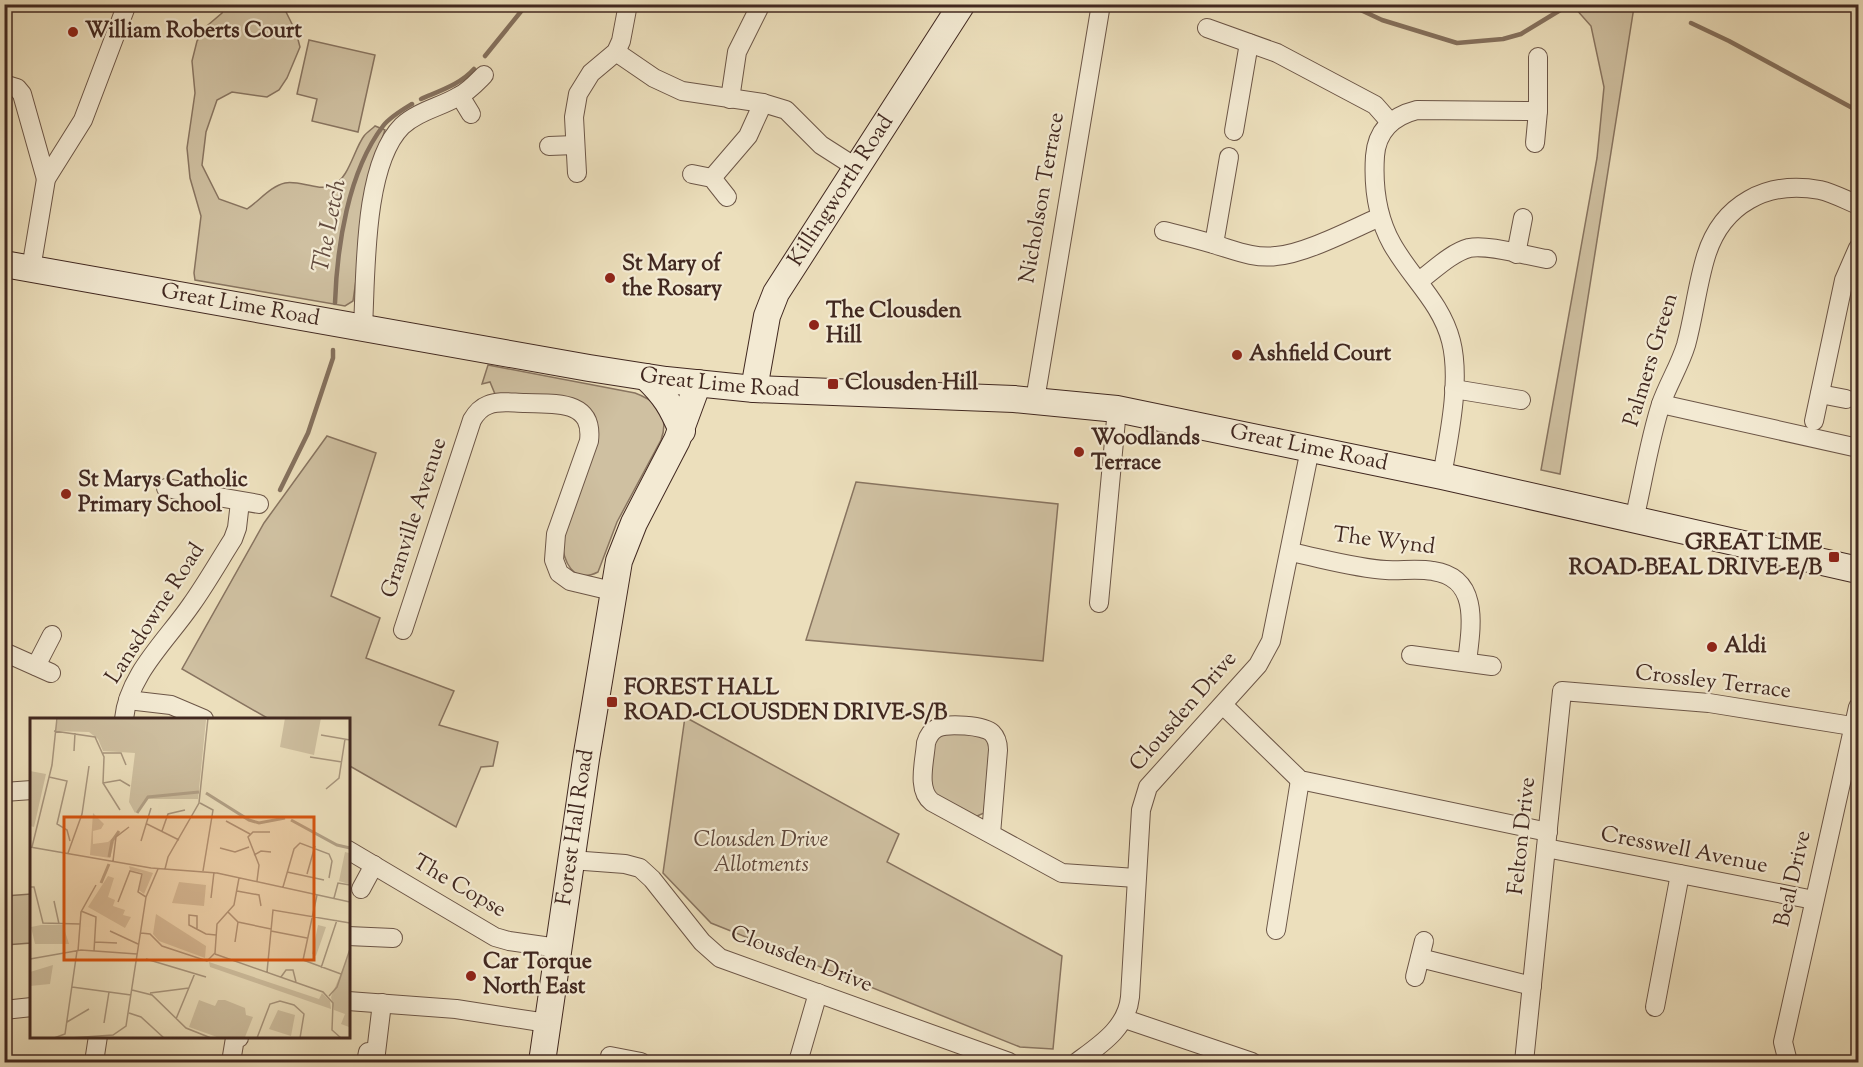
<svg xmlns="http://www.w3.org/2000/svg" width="1863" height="1067" font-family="'Sorts Mill Goudy',serif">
  <rect width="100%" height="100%" fill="#ecdfbc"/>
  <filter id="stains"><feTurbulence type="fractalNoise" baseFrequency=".00333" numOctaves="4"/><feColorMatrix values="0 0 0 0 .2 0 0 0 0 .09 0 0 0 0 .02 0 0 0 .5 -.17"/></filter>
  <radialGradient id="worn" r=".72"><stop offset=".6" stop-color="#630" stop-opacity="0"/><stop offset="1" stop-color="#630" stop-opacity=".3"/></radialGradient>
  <g fill="#cfc0a1" stroke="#887460" stroke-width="1.5">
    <path d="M275 4 283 6 296 32 300 47 287 78 279 90 267 97 232 92 217 100 206 132 202 165 219 199 247 209C259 201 271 186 285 183 299 180 317 191 332 186 349 179 354 149 364 136 367 132 372 129 375 126L385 130 372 168 353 301 345 306 195 280 194 273 201 216 190 178 187 148 195 93 192 61 197 41 208 25 222 13 225 5Z"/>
    <path d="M1634 7 1560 474 1541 470 1597 158 1604 87 1591 26 1575 8Z"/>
    <path d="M309 40 375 55 358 132 312 121 317 99 297 94Z"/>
    <path d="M488 365 635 393C657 401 670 415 661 440L617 522 598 572C572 585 563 560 562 540L596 422 495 394 490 382 482 384Z"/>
    <path d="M327 436 376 453 331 596 380 618 366 658 454 691 439 725 498 742 493 766 481 767 456 827 348 765V719H269L182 669 264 523Z"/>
    <path d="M856 482 1058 504 1043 661 806 640Z"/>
    <path d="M685 717 899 834 887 862 1062 956 1053 1049 1020 1047 711 923 663 873Z"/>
    <path d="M939 734H979L990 742 984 813 975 817 933 795C928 776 928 750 939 734Z"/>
    <path d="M31 894V943L5 945V896Z"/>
  </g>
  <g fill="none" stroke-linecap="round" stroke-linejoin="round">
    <g stroke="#85715e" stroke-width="4.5">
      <path d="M1348 4 1382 20 1457 43 1503 39 1521 34 1567 6 1573 4"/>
      <path d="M1645 4 1647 5"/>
      <path d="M1691 23 1729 41 1858 111"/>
      <path d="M485 56 527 4"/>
      <path d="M421 99C439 91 461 84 474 69"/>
      <path d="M335 303C337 246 348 172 383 126 390 117 402 110 412 104"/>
      <path d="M280 490 308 433 333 358V350"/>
    </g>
    <defs>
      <g id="street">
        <path d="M1207 28 1277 53 1375 105 1390 122"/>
        <path d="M616 52 654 78 682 91 763 103 786 110 821 145 857 168"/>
        <path d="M4 84 17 88 22 94 46 179"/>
        <path d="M460 96 471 114"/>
        <path d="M730 99 737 52 761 4"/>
        <path d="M1234 131 1249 43"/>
        <path d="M1535 143 1538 111V57"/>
        <path d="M549 146 575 145"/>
        <path d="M577 173 574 117 578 94 591 73 616 52 621 41 628 4"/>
        <path d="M692 174 712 178 727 197"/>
        <path d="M712 178 748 136 763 103"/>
        <path d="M1164 231C1180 235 1197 239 1213 244 1234 250 1254 259 1276 256 1305 254 1352 229 1380 217"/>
        <path d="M1214 244 1229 157"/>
        <path d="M1516 254 1523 218"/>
        <path d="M31 269 46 179 83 120 127 4"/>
        <path d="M1419 281C1434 270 1451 253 1469 248 1488 244 1527 256 1547 259"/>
        <path d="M363 327C366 274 363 165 402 126 418 111 441 107 459 96 469 91 476 83 484 75"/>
        <path d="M1454 389 1521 400"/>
        <path d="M1820 394 1846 399"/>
        <path d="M1035 400 1101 4"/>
        <path d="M1661 404 1858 448"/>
        <path d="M1814 421 1844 280 1858 248"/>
        <path d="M1442 476C1449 436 1461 380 1451 341 1441 302 1411 278 1392 244 1377 217 1373 187 1375 156 1377 130 1393 116 1417 110L1538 111"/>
        <path d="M166 488 259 504"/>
        <path d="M1634 520C1643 482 1649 441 1661 404 1668 384 1680 365 1686 345 1694 316 1697 285 1706 256 1722 204 1767 180 1820 190 1833 193 1846 200 1858 205"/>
        <path d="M1290 552C1321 558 1354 568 1386 570 1401 571 1417 568 1433 571 1481 578 1471 628 1467 662"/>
        <path d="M1099 603 1117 409"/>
        <path d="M403 630 472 420C476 413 480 408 488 405 499 400 513 403 525 403 553 404 594 399 589 441L556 534 554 560 559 573 570 581 612 591"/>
        <path d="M4 652 51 673"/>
        <path d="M1411 655 1492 666"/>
        <path d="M36 666 52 635"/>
        <path d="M128 700 171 705 204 719"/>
        <path d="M1223 705 1300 780 1548 832"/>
        <path d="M124 719C128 675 167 640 191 605 206 584 219 561 233 539L237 528 240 502"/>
        <path d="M4 792 32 790"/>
        <path d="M991 834 998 750C998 744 997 738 992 733 984 725 947 723 937 728 931 731 928 736 926 743 925 760 916 790 932 802L1062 873 1136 878"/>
        <path d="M1546 848 1814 900"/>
        <path d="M348 850 495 937 509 941 558 948"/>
        <path d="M571 860 625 864 640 868 652 879 702 942 720 958 1009 1062"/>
        <path d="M361 889 374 865"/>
        <path d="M1276 930 1300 780"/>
        <path d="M348 936 393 938"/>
        <path d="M1420 958 1532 986"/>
        <path d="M1415 977 1424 941"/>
        <path d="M348 1001 456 1009 547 1023"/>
        <path d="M1655 1007 1680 874"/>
        <path d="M4 1010 32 1007"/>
        <path d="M1125 1019 1252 1062"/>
        <path d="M610 1056 641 1062"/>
        <path d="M94 1062 98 1036"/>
        <path d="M231 1062 235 1038H239V1036"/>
        <path d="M366 1062 368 1052 376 1053 382 1003"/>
        <path d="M798 1062 818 993"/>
        <path d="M1077 1062C1100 1045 1127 1028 1130 997L1141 810 1148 787 1258 665 1271 641 1310 449"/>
        <path d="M1524 1062 1562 691 1709 703 1858 727"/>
        <path d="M1788 1062 1783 1042 1858 707"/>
      </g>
      <g id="secondary">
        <path id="s1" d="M4 264 589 368 666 380 754 389 1014 399 1117 409 1442 476 1858 570"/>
        <path d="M646 377C665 395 672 407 682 431"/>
        <path id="s2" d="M754 389 767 316 776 293 962 4"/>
        <path id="s3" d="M542 1062 586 759 619 561 634 523 677 440 698 383"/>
      </g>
    </defs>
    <use href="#street" stroke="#6c5647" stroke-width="20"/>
    <use href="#secondary" stroke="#412820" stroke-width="28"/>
    <use href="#street" stroke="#f3ead3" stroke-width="18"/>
    <use href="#secondary" stroke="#f3ead3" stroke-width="26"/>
  </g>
  <g fill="#8f2418" stroke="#f3ead3" stroke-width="2">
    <circle cx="73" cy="32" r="6"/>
    <circle cx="610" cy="278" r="6"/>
    <circle cx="814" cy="325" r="6"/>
    <circle cx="1237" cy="355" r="6"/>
    <rect x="827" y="378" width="12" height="12" rx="3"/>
    <circle cx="1079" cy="452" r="6"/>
    <circle cx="66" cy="494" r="6"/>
    <rect x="1828" y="551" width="12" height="12" rx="3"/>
    <circle cx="1712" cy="647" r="6"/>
    <rect x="606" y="696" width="12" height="12" rx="3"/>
    <circle cx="471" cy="976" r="6"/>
  </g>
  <g text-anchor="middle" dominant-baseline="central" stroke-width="4.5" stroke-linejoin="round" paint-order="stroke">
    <g font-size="22" font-weight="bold" fill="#412820" stroke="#f3ead3" text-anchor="start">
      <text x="85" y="32">William Roberts Court</text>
      <text x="622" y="265">St Mary of<tspan x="622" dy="25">the Rosary</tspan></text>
      <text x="826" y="312">The Clousden<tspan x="826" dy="25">Hill</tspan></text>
      <text x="1249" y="355">Ashfield Court</text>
      <text x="845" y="384">Clousden Hill</text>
      <text x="1091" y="439">Woodlands<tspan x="1091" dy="25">Terrace</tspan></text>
      <text x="78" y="481">St Marys Catholic<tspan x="78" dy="25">Primary School</tspan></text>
      <text x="1822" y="544" text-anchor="end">GREAT LIME<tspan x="1822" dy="25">ROAD-BEAL DRIVE-E/B</tspan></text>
      <text x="1724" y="647">Aldi</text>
      <text x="624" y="689">FOREST HALL<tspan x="624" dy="25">ROAD-CLOUSDEN DRIVE-S/B</tspan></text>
      <text x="483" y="963">Car Torque<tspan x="483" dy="25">North East</tspan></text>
    </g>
    <g font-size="22" fill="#412820" stroke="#f3ead3">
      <text stroke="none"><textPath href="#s2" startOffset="220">Killingworth Road</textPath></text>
      <text transform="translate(1043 198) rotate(-80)">Nicholson Terrace</text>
      <text stroke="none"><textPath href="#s1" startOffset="240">Great Lime Road</textPath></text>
      <text transform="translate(1652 360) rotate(-73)">Palmers Green</text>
      <text stroke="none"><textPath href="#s1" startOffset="726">Great Lime Road</textPath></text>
      <text stroke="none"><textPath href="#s1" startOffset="1320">Great Lime Road</textPath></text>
      <text transform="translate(415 518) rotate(-72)">Granville Avenue</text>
      <text transform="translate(1384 542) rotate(7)">The Wynd</text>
      <text transform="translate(156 614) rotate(-57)">Lansdowne Road</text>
      <text transform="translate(1713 683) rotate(7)">Crossley Terrace</text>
      <text transform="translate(1184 712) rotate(-49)">Clousden Drive</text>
      <text stroke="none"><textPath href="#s3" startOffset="237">Forest Hall Road</textPath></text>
      <text transform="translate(1523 836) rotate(-84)">Felton Drive</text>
      <text transform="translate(1684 851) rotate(11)">Cresswell Avenue</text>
      <text transform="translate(1794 879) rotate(-77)">Beal Drive</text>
      <text transform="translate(459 887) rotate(30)">The Copse</text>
      <text transform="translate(801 960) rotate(21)">Clousden Drive</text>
    </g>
    <g font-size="22" font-style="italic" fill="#5d463a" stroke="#f3ead3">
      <text x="761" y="841">Clousden Drive<tspan x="761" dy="25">Allotments</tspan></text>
    </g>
    <g font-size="24" font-style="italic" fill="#634c3f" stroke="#f3ead3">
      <text transform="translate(330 226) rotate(-79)">The Letch</text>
    </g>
  </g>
  <g transform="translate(30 718)">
    <rect width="320" height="320" fill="#ecdfbc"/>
    <path d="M28 0 176 2 168 81H117L105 95 99 84 105 35 73 33 68 21 59 14 25 13ZM255 0H291L284 37 250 29ZM0 53 16 56 4 109 0 108ZM63 95 74 106 71 111 63 113V126L78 124 86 117 80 140 60 137ZM315 134 319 135V166L309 163ZM99 148 123 155 114 176 109 172 113 155 100 152ZM78 158 84 160 78 179 85 182 83 188 95 192 93 197 101 199 95 210 58 189ZM149 164 176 167 174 188 142 185ZM126 196 176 228 175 240 129 223 123 216ZM11 207H33L39 226H5L1 209ZM288 207 296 209 286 238 282 236ZM319 236V309L311 306 315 296 304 292 301 279ZM179 244 289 281 292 275 300 283 301 291 180 249ZM23 247 20 266 0 268V254ZM169 282 185 288 188 282H195L215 290 216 297 223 299 215 319H187L159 309ZM248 292 265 297 261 318 239 311Z" fill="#cfc0a1"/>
    <path fill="none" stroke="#b2a187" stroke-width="3" d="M176 75 219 102 229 105 255 100M107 95 118 79 169 74M261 102 307 127 320 130M79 139 82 123 89 113M71 165 79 146"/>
    <path fill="none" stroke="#a8967e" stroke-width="1.5" d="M24 13 65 19 74 39 73 65 90 92M291 17 320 22M44 33 45 15M73 35H91L96 47M280 39 312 44M19 59 37 63 27 106 37 112 40 123M73 65 90 62 100 68M296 71 309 60 315 21M170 85 183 92 173 153M196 103 220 116M117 106 149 122M132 113 138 96 155 92M111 123 121 90M0 129 121 150 187 155 320 184M2 129 22 47 27 0M190 130 205 134 219 129M38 135 52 96 59 48M224 137 231 133 241 134M83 143 86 119 99 109M135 151 138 139 169 85 178 0M257 154 294 162M277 156 285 128M227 163 229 147 218 119 223 114H240M0 169H4L13 205 50 206M253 169 264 131 270 125 299 136 302 143 299 160M207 173 229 177 231 188M287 177 273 242 311 256M181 180 184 154M304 180 308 165 320 167M24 183 29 206M88 184 100 153 112 156 108 174 116 179M51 193 66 199 64 233M198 194 208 204 241 211M167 211V198L159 197V207L176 216 186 217M80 213 108 226M241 213 277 220M111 215 120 216 132 228 177 243 185 235 187 206 204 187 209 160M65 224 87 225M205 224 208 204M48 233 51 194 66 167M185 236 293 274 303 285 302 312 311 320M0 241 51 232 107 236M116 241 176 259M291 250 307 202M237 254 243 192 320 205M251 259 256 252H263L266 264M42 269 101 277M102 272 122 277 156 310 181 320M120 275 159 270M299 278 307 269 320 231M99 295 111 299 134 320M146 301 165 255M37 304 59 291M74 305 79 274M24 320 35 316 47 233M40 320 83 317 96 308 116 179 128 151M227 320 240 286 250 283 264 287 274 296 270 320"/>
    <path fill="#d7540e" fill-opacity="0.15" stroke="#d7540e" stroke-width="3" d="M34 99H284V242H34Z"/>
    <rect width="320" height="320" fill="none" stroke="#412820" stroke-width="3"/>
  </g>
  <rect width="1863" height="1067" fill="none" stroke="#ecdfbc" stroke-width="24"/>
  <rect x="6" y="6" width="1851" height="1055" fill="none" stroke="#412820" stroke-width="3"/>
  <rect x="12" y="12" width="1839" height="1043" fill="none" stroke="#412820" stroke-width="1.5"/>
  <rect width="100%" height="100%" filter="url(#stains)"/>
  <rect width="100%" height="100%" fill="url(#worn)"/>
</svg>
